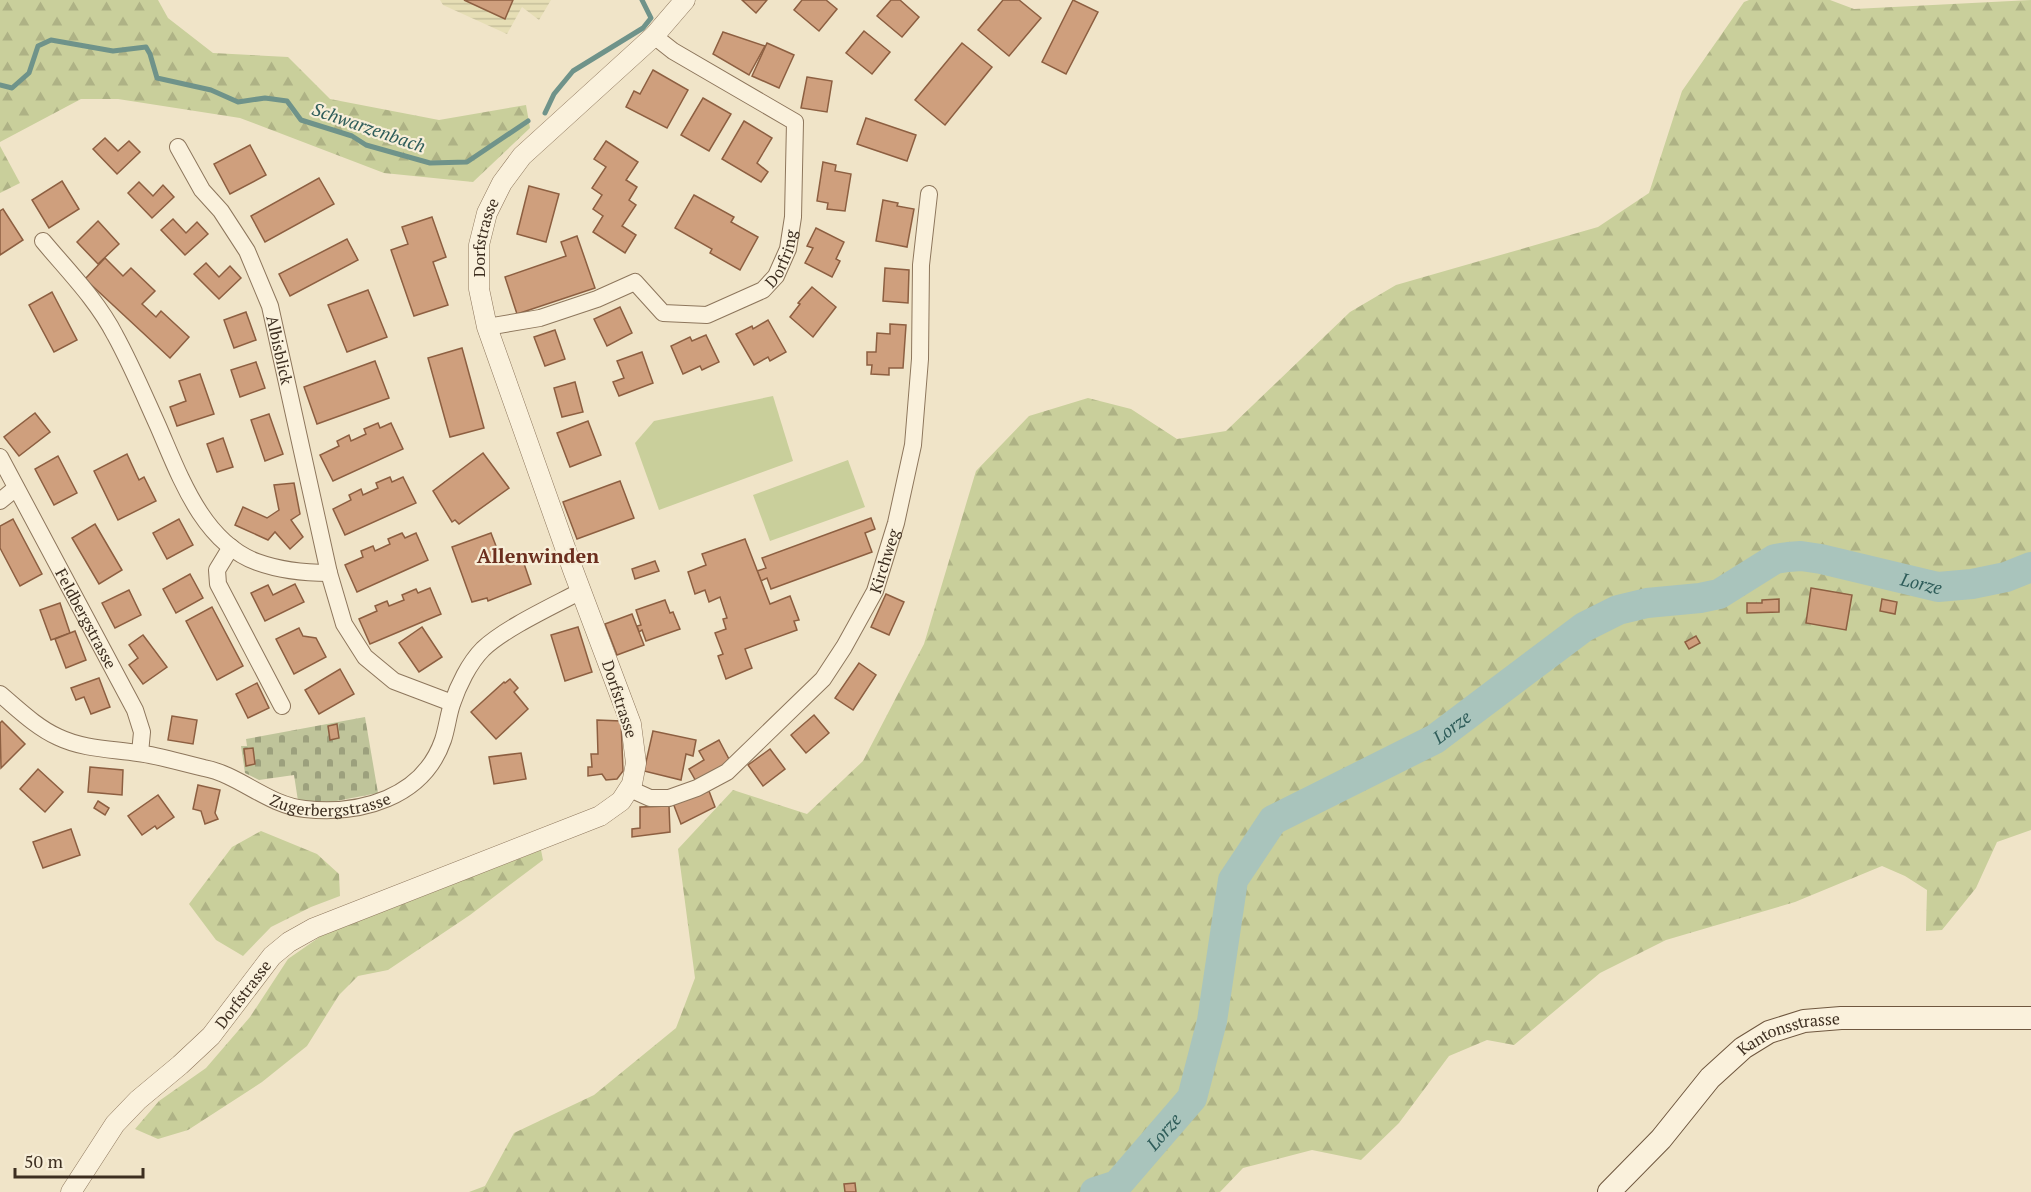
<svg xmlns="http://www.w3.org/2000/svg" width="2031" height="1192" font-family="'PT Serif',serif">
  <defs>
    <pattern id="farmland-rules" width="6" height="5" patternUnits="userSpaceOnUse" patternTransform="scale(1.5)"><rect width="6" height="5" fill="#e6deb5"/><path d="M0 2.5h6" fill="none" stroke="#c6bf9b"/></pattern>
    <pattern id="forest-firs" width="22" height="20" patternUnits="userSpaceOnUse" patternTransform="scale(1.5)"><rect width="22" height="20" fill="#c9cf9b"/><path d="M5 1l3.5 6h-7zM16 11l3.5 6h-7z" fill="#aeb285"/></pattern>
    <pattern id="cemetery-stones" width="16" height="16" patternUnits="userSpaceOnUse" patternTransform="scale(1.5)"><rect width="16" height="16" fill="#bfc49a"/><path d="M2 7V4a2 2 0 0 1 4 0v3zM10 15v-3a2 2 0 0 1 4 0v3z" fill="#9ca07d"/></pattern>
  </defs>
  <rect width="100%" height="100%" fill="#f0e4c8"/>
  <path fill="url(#farmland-rules)" d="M440 0H551L539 20 522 7 507 34 443 5Z"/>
  <g fill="url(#forest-firs)">
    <path d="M0 0H158L168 18 213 53 288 57 330 99 439 120 526 105 530 128 473 182 384 173 240 118 118 99H81L0 142Z"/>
    <path d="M1749 0H1830L1854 9 2031 0V830L1997 842 1976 888 1942 930 1926 931 1927 890 1905 876 1882 866 1795 902 1666 940 1600 973 1514 1045 1487 1040 1449 1056 1399 1123 1361 1160 1312 1150 1243 1168 1220 1192H469L485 1186 514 1133 594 1095 676 1028 695 978 678 849 733 790 807 814 863 761 924 644 976 471 1029 416 1088 398 1131 409 1177 439 1226 431 1350 312 1396 285 1598 227 1649 193 1682 91 1744 2Z"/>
    <path d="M0 146 20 183 0 193Z"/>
    <path d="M261 831 317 854 339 874 340 896 311 907 271 927 243 956 216 940 189 904 232 847Z"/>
    <path d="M541 850 543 860 470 915 388 970 358 976 339 995 307 1046 262 1082 188 1130 158 1139 135 1129 159 1101 206 1068 250 1017 288 959 321 936Z"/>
  </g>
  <path fill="url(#cemetery-stones)" d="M365 717 378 793 331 802 298 801 294 775 259 780 245 773 241 746H247L246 739Z"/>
  <g fill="#c9cf9b">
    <path d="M773 396 793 461 659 510 635 443 654 421Z"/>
    <path d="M848 460 865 507 770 541 753 495Z"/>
  </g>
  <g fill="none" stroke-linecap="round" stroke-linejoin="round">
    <g stroke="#6f938a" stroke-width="5">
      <path d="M0 85 12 88 29 73 38 46 51 40 113 51 146 47 150 54 157 78 211 90 238 102 265 98 287 101 301 120 352 136 366 145 430 163 467 162 528 121"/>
      <path d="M545 113 554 94 573 71 643 28 651 18 642 0"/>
    </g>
    <path stroke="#a9c4bc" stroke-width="30" id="s1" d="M1095 1192 1117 1185 1192 1098 1212 1021 1233 880 1273 820 1435 739 1584 627 1618 610 1647 603 1700 598 1719 594 1775 559 1788 557 1801 556 1821 559 1938 587 1972 584 2006 577 2031 567"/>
  </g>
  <g fill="#cf9f7d" stroke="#8d5f41" stroke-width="1.5">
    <path d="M464 0H513L505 19Z"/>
    <path d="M742 0H767L756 13Z"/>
    <path d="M802 0H826L837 9 819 31 794 10Z"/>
    <path d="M891 0H900L919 17 902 37 877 16Z"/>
    <path d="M1003 0H1019L1041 18 1009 56 978 30Z"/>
    <path d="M1073 0 1098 12 1066 74 1042 62Z"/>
    <path d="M864 31 890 52 872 74 846 53Z"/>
    <path d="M723 32 765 46 749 75 713 54Z"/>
    <path d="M767 43 794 55 779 88 752 76Z"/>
    <path d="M962 43 992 67 945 125 915 100Z"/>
    <path d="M653 70 688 90 667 128 626 107 634 91 640 94Z"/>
    <path d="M807 77 832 81 827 112 801 108Z"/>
    <path d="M703 98 731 114 709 151 681 135Z"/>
    <path d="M866 118 916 135 907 161 857 144Z"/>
    <path d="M744 121 772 138 757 163 768 172 761 182 722 159Z"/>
    <path d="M105 138 118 151 129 141 140 152 117 174 93 149Z"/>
    <path d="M606 141 638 162 626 180 637 187 629 200 636 205 622 226 636 235 625 253 593 232 603 216 593 209 602 195 592 188 606 167 594 159Z"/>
    <path d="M250 145 266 175 230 194 214 164Z"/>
    <path d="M823 162 836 165 835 171 851 174 845 211 827 209 828 203 817 201Z"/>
    <path d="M319 178 334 204 265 242 251 216Z"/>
    <path d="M62 181 79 209 49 228 32 200Z"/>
    <path d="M139 182 153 196 163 185 174 197 152 218 128 193Z"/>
    <path d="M529 186 559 194 546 242 517 234Z"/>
    <path d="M694 195 734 217 731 222 758 237 740 270 710 253 712 249 675 228Z"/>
    <path d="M883 200 898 203 897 206 914 209 907 247 876 241Z"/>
    <path d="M3 209 23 240 0 255V211Z"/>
    <path d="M432 217 446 257 433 262 448 305 414 316 391 250 408 244 402 227Z"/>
    <path d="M173 219 186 233 197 222 208 234 185 255 161 230Z"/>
    <path d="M98 221 119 244 98 264 77 242Z"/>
    <path d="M816 228 844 242 836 259 840 261 832 277 805 263 813 248 807 246Z"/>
    <path d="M577 236 595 288 517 314 505 277 566 256 561 242Z"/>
    <path d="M347 239 358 260 290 296 279 274Z"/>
    <path d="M105 258 123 276 131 268 155 291 142 304 156 317 161 311 189 337 170 358 85 279Z"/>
    <path d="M206 263 219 277 230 266 241 278 219 299 194 274Z"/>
    <path d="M885 268 909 270 908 303 883 301Z"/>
    <path d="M812 287 836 307 813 337 790 317 800 304 798 303Z"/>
    <path d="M368 290 387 337 347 352 328 305Z"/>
    <path d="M52 292 77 340 54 352 29 305Z"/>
    <path d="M620 307 632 333 607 346 594 319Z"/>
    <path d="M246 312 256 340 234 348 224 320Z"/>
    <path d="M768 320 786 352 770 361 768 357 754 365 736 334 752 326 753 329Z"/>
    <path d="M890 324 906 325 903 368H889V375L871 374 872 365H867V352H876L877 333 890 334Z"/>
    <path d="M555 330 565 359 545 366 534 337Z"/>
    <path d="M706 335 719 362 702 370 700 366 683 374 671 346 690 337 692 341Z"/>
    <path d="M462 348 484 428 450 437 428 358Z"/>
    <path d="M642 352 653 383 619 396 613 382 624 378 617 361Z"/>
    <path d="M375 361 389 398 317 424 304 387Z"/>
    <path d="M256 362 265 388 240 397 231 370Z"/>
    <path d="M200 374 214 414 177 426 170 407 186 401 179 381Z"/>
    <path d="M575 382 583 412 562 417 554 388Z"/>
    <path d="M35 413 50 432 19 456 4 437Z"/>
    <path d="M269 414 283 454 265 461 251 420Z"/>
    <path d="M588 421 601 455 570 467 557 433Z"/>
    <path d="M378 423 380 428 391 423 403 449 333 481 320 455 339 446 337 441 349 435 351 441 366 434 364 429Z"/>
    <path d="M223 438 233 467 217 472 207 444Z"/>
    <path d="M483 453 509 488 459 524 455 520 452 522 433 491Z"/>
    <path d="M127 454 139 480 144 477 156 501 118 520 94 471Z"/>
    <path d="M58 456 77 493 54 505 35 469Z"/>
    <path d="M390 477 392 482 403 477 416 503 345 535 333 509 351 500 349 495 361 489 363 495 378 488 376 483Z"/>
    <path d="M620 481 634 518 577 539 563 502Z"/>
    <path d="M294 483 300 514 291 520 303 537 290 549 275 532 268 540 235 525 243 507 267 518 279 510 274 485Z"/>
    <path d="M871 518 875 529 865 533 872 552 771 589 767 578 761 581 757 571 766 568 762 558Z"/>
    <path d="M13 519 42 574 20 586 0 548V526Z"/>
    <path d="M179 519 193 545 167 559 153 533Z"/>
    <path d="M95 524 122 570 99 584 72 538Z"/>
    <path d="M402 533 405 538 416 533 428 560 357 592 345 565 363 557 361 551 373 546 375 551 390 544 388 539Z"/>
    <path d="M491 533 501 559 520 552 531 584 488 601 487 598 472 602 452 547Z"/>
    <path d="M745 539 770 604 790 596 799 620 794 621 797 630 745 649 752 668 726 679 718 656 723 654 715 633 726 629 723 619 727 618 720 597 709 602 705 590 695 594 688 572 706 565 702 554Z"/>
    <path d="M655 561 659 571 635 579 632 569Z"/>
    <path d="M190 574 203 598 176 613 163 589Z"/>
    <path d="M295 584 304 602 265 621 251 593 268 585 273 595Z"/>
    <path d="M430 588 441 614 370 644 359 619 377 611 375 606 387 601 389 606 404 600 402 595 416 589 418 593Z"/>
    <path d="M1811 588 1852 595 1846 630 1806 623Z"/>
    <path d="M129 590 141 615 115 628 102 603Z"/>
    <path d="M886 594 904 602 889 635 871 627Z"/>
    <path d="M1779 599V612L1747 613V603H1762V600Z"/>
    <path d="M1882 599 1897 602 1895 614 1880 611Z"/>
    <path d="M665 600 670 613 673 612 680 629 646 641 642 630 639 632 637 626 641 625 636 610Z"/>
    <path d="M60 603 70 633 51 640 40 610Z"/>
    <path d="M212 607 243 666 217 680 186 621Z"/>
    <path d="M632 614 644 645 617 655 605 624Z"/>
    <path d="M422 627 442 657 419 672 399 643Z"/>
    <path d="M578 627 592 672 565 681 551 635Z"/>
    <path d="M299 628 303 636 316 638 326 657 294 674 276 639Z"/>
    <path d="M75 631 86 660 66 668 55 639Z"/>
    <path d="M143 635 167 667 143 684 129 665 138 658 129 645Z"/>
    <path d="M1696 636 1700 643 1689 649 1685 642Z"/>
    <path d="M859 663 876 675 853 710 835 698Z"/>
    <path d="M340 669 354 694 319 714 305 690Z"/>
    <path d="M99 678 110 707 91 714 84 697 76 700 71 688Z"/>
    <path d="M510 679 518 688 514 692 528 709 496 739 471 712 504 682 505 683Z"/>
    <path d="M257 683 269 708 248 718 236 694Z"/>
    <path d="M814 715 829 733 806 753 791 735Z"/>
    <path d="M172 716 197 720 193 744 168 740Z"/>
    <path d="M597 720 621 721 623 771 617 779 606 780 602 774 588 776V767H592L591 754H598Z"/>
    <path d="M2 721 25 744 1 768 0 723Z"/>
    <path d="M337 724 339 738 330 740 328 726Z"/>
    <path d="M653 731 696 740 693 756 686 754 681 780 644 771Z"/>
    <path d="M719 740 731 763 697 783 689 769 704 760 699 751Z"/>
    <path d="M253 748 255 764 246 766 244 749Z"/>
    <path d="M770 749 785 769 763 786 748 765Z"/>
    <path d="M521 753 526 779 494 784 489 757Z"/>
    <path d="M90 767 123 770 122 795 88 792Z"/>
    <path d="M38 769 63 792 45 812 20 789Z"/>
    <path d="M198 785 220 790 215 813 218 819 205 824 201 811 193 809Z"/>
    <path d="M709 791 715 807 681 824 673 803Z"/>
    <path d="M158 795 174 817 157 829 155 826 142 835 128 816Z"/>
    <path d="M98 801 109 808 105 815 94 808Z"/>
    <path d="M669 806 670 832 632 837V829L640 828V807Z"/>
    <path d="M71 829 80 855 43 868 33 842Z"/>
    <path d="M855 1183 856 1192H845L844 1184Z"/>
  </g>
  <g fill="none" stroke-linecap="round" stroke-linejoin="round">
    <defs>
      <g id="minor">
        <path id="s2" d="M178 147 202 190 221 211 247 251 270 306 329 573 344 624 365 657 394 681 452 703"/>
        <path d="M43 241C68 271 97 300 115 335 131 364 144 395 158 426 179 474 202 542 257 562 279 570 306 573 329 573"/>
        <path id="s3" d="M487 327 540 318 597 299 635 282 663 313 707 315 763 290 776 276 788 249 793 217 795 122 673 51 654 36"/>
        <path id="s4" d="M0 457 135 710 142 732 140 753"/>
        <path d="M0 501 16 488"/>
        <path d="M231 547 217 570 218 584 282 706"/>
        <path id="s5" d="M0 694C18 709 36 727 58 737 83 749 111 749 138 753 160 756 182 763 204 768 240 775 267 805 305 809 360 815 423 798 443 740 447 728 448 716 452 704 458 686 469 663 483 649 505 628 553 606 581 591"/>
        <path id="s6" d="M630 789 650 798H669L697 788 727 772 823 679 844 647 875 591 896 523 913 445 920 359 921 265 929 194"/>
      </g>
      <g id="tertiary">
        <path id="s7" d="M71 1192 115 1124 138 1100 180 1065 211 1036 272 956 289 942 314 928 600 816 621 801 632 784 636 763 631 724 573 570 487 327 479 289V245L487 213 502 183 522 156 654 36 685 0"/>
      </g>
      <g id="secondary">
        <path id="s8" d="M1609 1192 1661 1139 1710 1078 1743 1048 1769 1032 1804 1021 1841 1018H2031"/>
      </g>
    </defs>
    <use href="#minor" stroke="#8d765c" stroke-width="18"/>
    <use href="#tertiary" stroke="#8d765c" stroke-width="21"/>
    <use href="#secondary" stroke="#6f573f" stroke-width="24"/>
    <use href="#minor" stroke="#faf1dc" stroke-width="16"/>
    <use href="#tertiary" stroke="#faf1dc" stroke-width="20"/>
    <use href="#secondary" stroke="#faf1dc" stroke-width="22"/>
  </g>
  <g text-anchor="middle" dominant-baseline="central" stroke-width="4.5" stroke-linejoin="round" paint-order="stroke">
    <g font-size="16" fill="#3d2e20" stroke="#f7eed8">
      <text stroke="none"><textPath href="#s7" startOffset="1290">Dorfstrasse</textPath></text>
      <text stroke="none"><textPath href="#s3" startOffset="340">Dorfring</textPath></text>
      <text stroke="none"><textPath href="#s2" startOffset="230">Albisblick</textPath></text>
      <text stroke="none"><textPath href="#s6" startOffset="372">Kirchweg</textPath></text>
      <text stroke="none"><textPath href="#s4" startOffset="183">Feldbergstrasse</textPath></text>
      <text transform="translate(620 699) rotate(72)">Dorfstrasse</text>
      <text stroke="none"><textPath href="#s5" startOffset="357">Zugerbergstrasse</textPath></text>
      <text stroke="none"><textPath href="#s7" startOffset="264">Dorfstrasse</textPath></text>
      <text stroke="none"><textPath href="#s8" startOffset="246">Kantonsstrasse</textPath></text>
    </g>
    <g font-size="18" font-style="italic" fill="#2f5d5a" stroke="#f7eed8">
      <text transform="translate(369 127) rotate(19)">Schwarzenbach</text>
      <text stroke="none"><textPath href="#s1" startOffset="1156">Lorze</textPath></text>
      <text stroke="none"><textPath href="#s1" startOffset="634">Lorze</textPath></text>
      <text stroke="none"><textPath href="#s1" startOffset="94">Lorze</textPath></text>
    </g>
    <g font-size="20" font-weight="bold" fill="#6b2e1e" stroke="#f7eed8">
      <text x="538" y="555">Allenwinden</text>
    </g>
  </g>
  <path d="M15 1168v9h128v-9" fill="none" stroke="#3d2e20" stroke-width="3"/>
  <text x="24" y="1168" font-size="18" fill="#3d2e20" stroke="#f7eed8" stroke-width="4.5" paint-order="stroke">50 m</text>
</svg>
